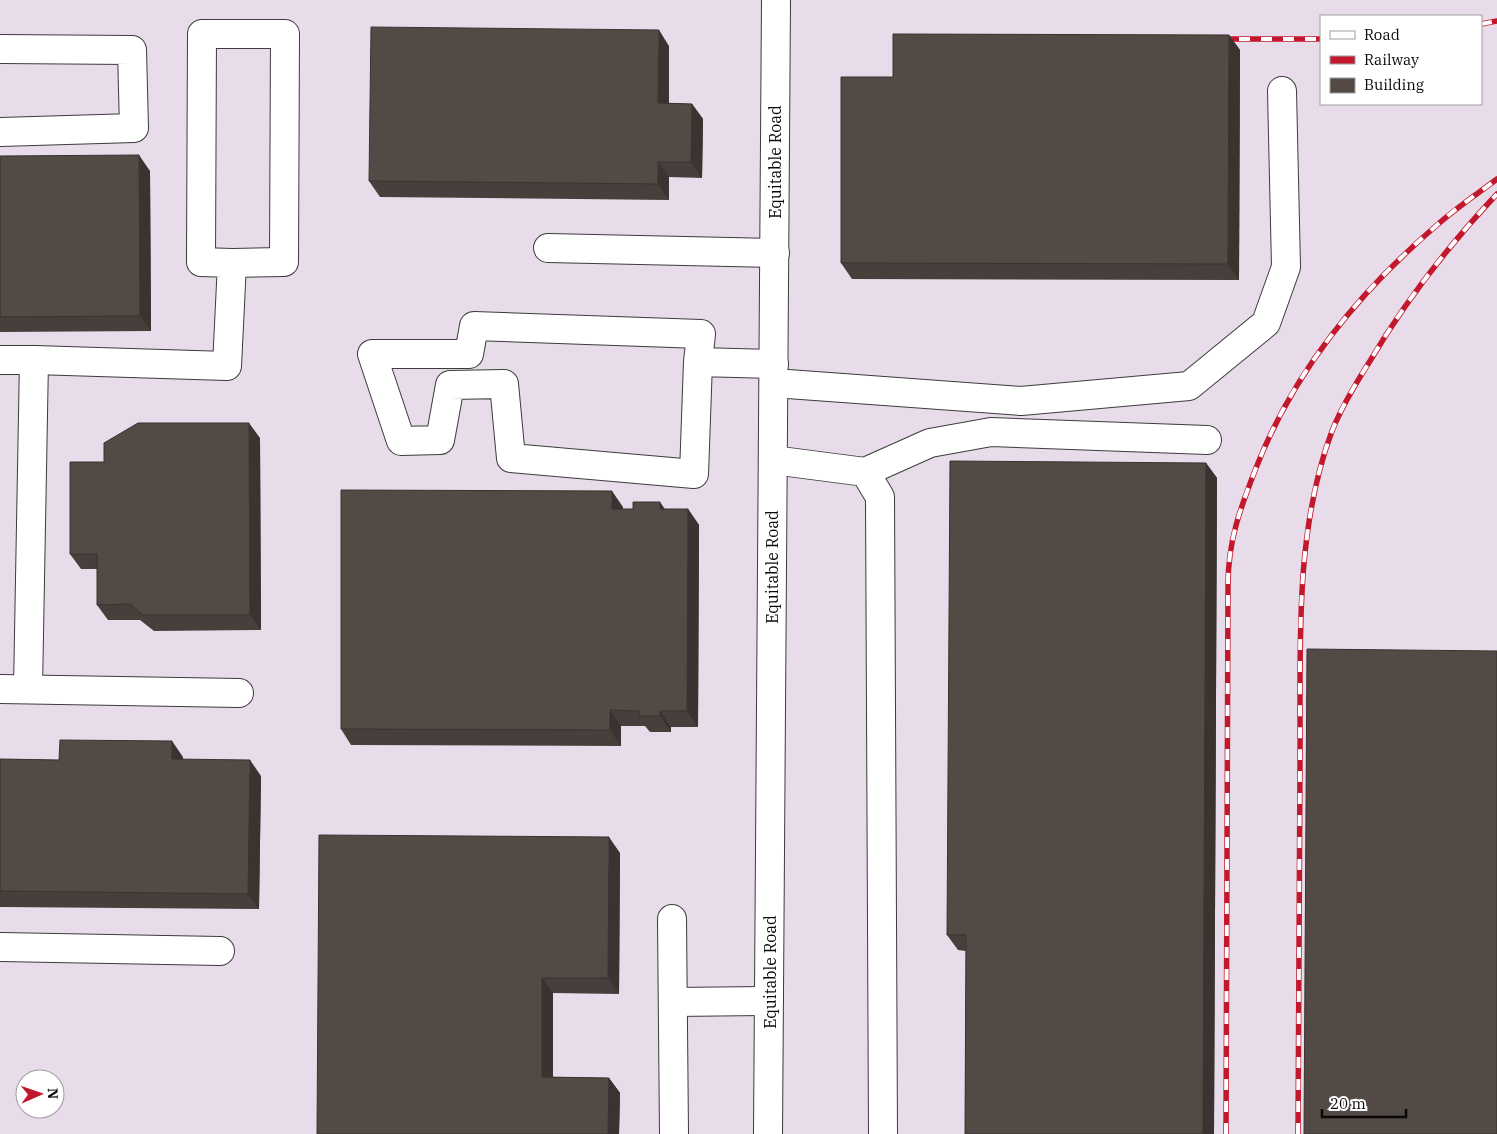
<svg xmlns="http://www.w3.org/2000/svg" width="1497" height="1134" font-family="'IBM Plex Serif',serif">
  <rect width="100%" height="100%" fill="#fff8e6"/>
  <path fill="#e8dcea" fill-rule="evenodd" d="M0 0H1497V1134H0ZM1321 16H1481V104H1321ZM25 1079H55V1109H25Z"/>
  <g fill="none" stroke-linecap="round" stroke-linejoin="round">
    <defs>
      <g id="minor">
        <path d="M0 49 132 50 134 128 0 132"/>
        <path d="M548 248 775 253"/>
        <path d="M0 360H34L28 689"/>
        <path d="M34 360 227 366 232 263 201 262 202 34H285L284 262 232 263"/>
        <path d="M698 362 694 474 511 458 504 384 450 385 440 440 401 441 372 354H469L474 326 701 334 698 362 774 364"/>
        <path d="M774 383 1021 401 1189 386 1266 323 1286 267 1282 91"/>
        <path d="M773 460 865 472 880 497 883 1134"/>
        <path d="M865 472 930 443 991 432 1207 440"/>
        <path d="M0 689 239 693"/>
        <path d="M672 919 674 1134"/>
        <path d="M0 947 220 951"/>
        <path d="M673 1002 769 1001"/>
        <path d="M768 1134 776 0"/>
      </g>
    </defs>
    <use href="#minor" stroke="#3c3c3c" stroke-width="30"/>
    <use href="#minor" stroke="#fff" stroke-width="28"/>
    <defs>
      <g id="rail">
        <path d="M1481 24 1497 21"/>
        <path d="M1217 39H1321"/>
        <path d="M1226 1134 1228 585C1228 541 1240 509 1256 468 1294 371 1358 293 1437 225 1456 208 1477 194 1497 179"/>
        <path d="M1298 1134C1299 1010 1299 887 1300 763 1301 654 1293 535 1332 431 1342 406 1356 383 1370 361 1406 300 1449 245 1497 194"/>
      </g>
    </defs>
    <use href="#rail" stroke="#c3182c" stroke-width="5.5"/>
    <use href="#rail" stroke="#fff" stroke-width="4" stroke-dasharray="11" stroke-linecap="butt"/>
  </g>
  <g fill="#473f3b">
    <path d="M1229 35 1240 50 1239 280 852 279 841 263Z"/>
    <path d="M669 46V103L692 104 703 119 702 178 669 177V200L380 197 369 181Z"/>
    <path d="M0 156 150 171 151 331 0 332Z"/>
    <path d="M260 438 261 630 154 631 140 620H108L97 605V569H81L70 554 104 462Z"/>
    <path d="M1206 463 1217 478 1214 1134H965L966 951 958 950 947 935Z"/>
    <path d="M623 507V509H688L699 525 698 727H671V732H650L645 726H621V746L351 745 341 729Z"/>
    <path d="M183 757V760L261 776 259 909 0 907V759L59 760Z"/>
    <path d="M620 853 619 994 553 993V1077L609 1078 620 1093 619 1134H317Z"/>
  </g>
  <g fill="#3a3330">
    <path d="M659 30 669 46V119L658 103Z"/>
    <path d="M1229 35 1240 50 1239 280 1228 264Z"/>
    <path d="M692 104 703 119 702 178 691 162Z"/>
    <path d="M139 155 150 171 151 331 140 316Z"/>
    <path d="M658 162 669 177V200L658 184Z"/>
    <path d="M249 423 260 438 261 630 250 615Z"/>
    <path d="M1206 463 1217 478 1214 1134H1203Z"/>
    <path d="M612 491 623 507 622 524 612 509Z"/>
    <path d="M660 502 671 518 660 509Z"/>
    <path d="M688 509 699 525 698 727 687 711Z"/>
    <path d="M610 710 621 726V746L610 730Z"/>
    <path d="M660 711 671 727V732L660 716Z"/>
    <path d="M172 741 183 757V775L172 759Z"/>
    <path d="M250 760 261 776 259 909 248 894Z"/>
    <path d="M609 837 620 853 619 994 608 978Z"/>
    <path d="M542 978 553 993V1093L542 1077Z"/>
    <path d="M609 1078 620 1093 619 1134H608Z"/>
  </g>
  <g fill="#534945" stroke="#3a3330">
    <path d="M371 27 659 30 658 103 692 104 691 162H658V184L369 181Z"/>
    <path d="M893 34 1229 35 1228 264 841 263V77H893Z"/>
    <path d="M139 155 140 316 0 317V156Z"/>
    <path d="M138 423H249L250 615H143L130 604 97 605V554H70V462H104V443Z"/>
    <path d="M950 461 1206 463 1203 1134H965L966 935H947Z"/>
    <path d="M341 490 612 491V509H633V502H660V509H688L687 711H660V716H639V711L610 710V730L341 729Z"/>
    <path d="M1307 649 1497 651V1134H1304Z"/>
    <path d="M60 740 172 741V759L250 760 248 894 0 891V759L59 760Z"/>
    <path d="M319 835 609 837 608 978H542V1077L609 1078 608 1134H317Z"/>
  </g>
  <g text-anchor="middle" dominant-baseline="central" stroke-width="5" stroke-linejoin="round" paint-order="stroke">
    <g font-size="16" fill="#090909" stroke="#fff">
      <text transform="translate(775 162) rotate(-90)">Equitable Road</text>
      <text transform="translate(772 567) rotate(-90)">Equitable Road</text>
      <text transform="translate(770 972) rotate(-90)">Equitable Road</text>
    </g>
  </g>
  <rect x="1320" y="15" width="162" height="90" fill="#ffffff" stroke="#9d9d9d"/>
  <rect x="1330" y="31" width="25" height="8" fill="#ffffff" stroke="#9d9d9d"/>
  <text x="1364" y="40" font-size="15" fill="#090909">Road</text>
  <rect x="1330" y="56" width="25" height="8" fill="#c3182c" stroke="#9d9d9d"/>
  <text x="1364" y="65" font-size="15" fill="#090909">Railway</text>
  <rect x="1330" y="78" width="25" height="15" fill="#534945" stroke="#9d9d9d"/>
  <text x="1364" y="90" font-size="15" fill="#090909">Building</text>
  <g transform="translate(40 1094) rotate(88)"><circle r="24" fill="#ffffff" stroke="#9d9d9d"/>
  <path d="M0-4L9 19L0 12L-9 19Z" fill="#c3182c"/>
  <text y="-8" font-size="14" font-weight="bold" text-anchor="middle" fill="#090909">N</text>
  </g>
  <path d="M1322 1109v8h84v-8" fill="none" stroke="#090909" stroke-width="2.5"/>
  <text x="1330" y="1109" font-size="15" fill="#090909" stroke="#ffffff" stroke-width="4" paint-order="stroke">20 m</text>
</svg>
